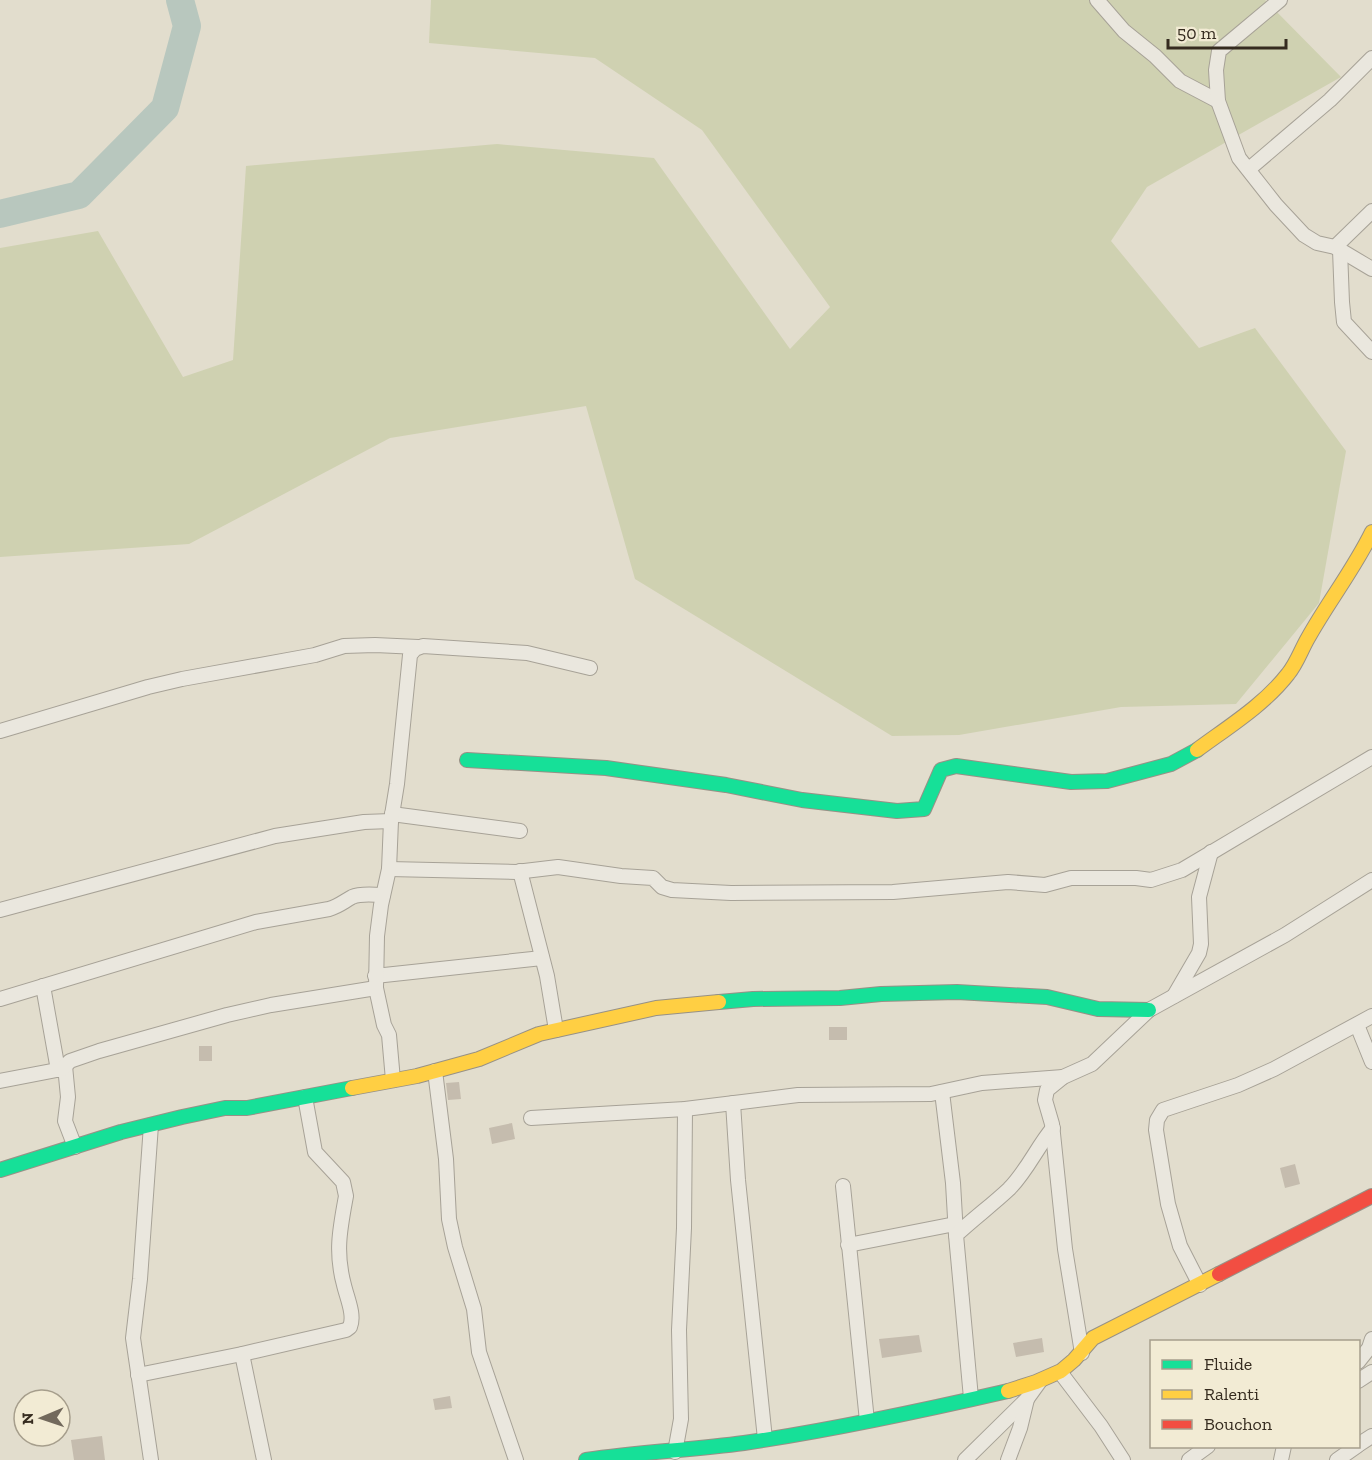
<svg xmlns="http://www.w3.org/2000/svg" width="1372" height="1460" font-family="'Zilla Slab',serif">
  <rect width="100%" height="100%" fill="#e2ddcd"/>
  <path fill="#cfd1b1" d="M431 0H1265L1341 77 1147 187 1111 241 1199 348 1255 328 1346 451 1319 603 1236 704 1121 707 959 735 892 736 635 579 586 406 390 438 189 544 0 557V248L98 231 183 377 233 360 246 166 497 144 654 158 790 349 830 307 702 130 595 58 429 43Z"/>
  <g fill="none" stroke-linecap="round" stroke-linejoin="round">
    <path stroke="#b8c7be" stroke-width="28" d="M0 214 79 195 165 108 187 26 180 0"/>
  </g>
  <g fill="#c5bcae">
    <rect x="829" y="1027" width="18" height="13"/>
    <rect x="199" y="1046" width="13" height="15"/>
    <path d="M459 1082 461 1099 448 1100 446 1083Z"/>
    <path d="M512 1123 515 1139 492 1144 489 1128Z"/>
    <path d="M1295 1164 1300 1184 1285 1188 1280 1168Z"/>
    <path d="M919 1335 922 1352 882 1358 879 1339Z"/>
    <path d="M1042 1338 1044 1352 1016 1357 1013 1343Z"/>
    <path d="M450 1396 452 1408 435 1410 433 1399Z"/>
    <path d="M102 1436 105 1460H74L71 1440Z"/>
  </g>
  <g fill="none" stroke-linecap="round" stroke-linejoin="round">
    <defs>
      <g id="street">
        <path d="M1097 0 1124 31 1155 56 1180 81 1218 101"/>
        <path d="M1280 0 1219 51 1216 70 1218 101 1239 158 1276 205 1304 235 1317 243 1335 247 1372 269"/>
        <path d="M1249 169 1330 100 1372 58"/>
        <path d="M1335 247 1372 211"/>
        <path d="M1340 250 1342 302 1344 322 1372 352"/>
        <path d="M0 731 148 687 182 679 315 655 344 646 375 645 418 647"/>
        <path d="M392 814 520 831"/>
        <path d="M389 869 516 872 558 867 621 876 653 878 662 887 672 890 731 893 893 892 1008 882 1045 885 1071 878H1136L1151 880 1182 870 1372 757"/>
        <path d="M520 871 547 976 556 1030"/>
        <path d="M0 910 275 836 364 822 391 821"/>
        <path d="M375 976 542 958"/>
        <path d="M43 986 58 1070"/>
        <path d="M1174 996 1199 953 1201 944 1199 897 1211 852"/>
        <path d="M0 999 256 922 329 909C339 906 343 902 352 897 361 893 373 895 383 895"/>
        <path d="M1357 1025 1372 1062"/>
        <path d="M65 1066 68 1097 65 1121 75 1147"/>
        <path d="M435 1071 446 1159 449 1219 455 1247 474 1309 479 1352 516 1460"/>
        <path d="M393 1080 389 1035 384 1025 376 988 377 936 381 905 389 869 391 821 397 784 410 655 415 649 423 646 527 653 590 668"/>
        <path d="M0 1081 62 1069 70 1061 99 1051 227 1015 271 1005 376 988"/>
        <path d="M942 1092 953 1183 956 1235"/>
        <path d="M733 1103 738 1180 765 1439"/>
        <path d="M531 1118 685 1109 798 1095 931 1094 982 1083 1063 1077"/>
        <path d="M843 1186 867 1421"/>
        <path d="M848 1245 955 1224"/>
        <path d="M1200 1285 1180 1246 1168 1204 1156 1130 1157 1120 1163 1110 1238 1085 1274 1069 1372 1016"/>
        <path d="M1082 1353 1065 1249 1052 1124 1045 1100 1047 1090 1063 1077 1092 1064 1149 1010 1285 935 1372 880"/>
        <path d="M242 1354 264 1460"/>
        <path d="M1358 1362 1369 1348 1372 1339"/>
        <path d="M1060 1372 1101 1426 1123 1460"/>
        <path d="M138 1375 242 1354 346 1330 350 1327C355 1315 347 1298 344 1285 335 1252 340 1229 346 1196L343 1182 315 1152 305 1097"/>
        <path d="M1358 1381 1372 1372"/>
        <path d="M971 1398 956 1235C973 1219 992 1205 1009 1189 1027 1171 1037 1147 1053 1128"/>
        <path d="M1358 1445 1372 1436"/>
        <path d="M675 1452 681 1419 679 1330 684 1228 685 1109"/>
        <path d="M151 1460 133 1338 140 1279 151 1125"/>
        <path d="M965 1460 1027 1399 1040 1381"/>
        <path d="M1008 1460 1020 1428 1027 1399"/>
        <path d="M1189 1460 1208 1446"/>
        <path d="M1281 1460 1284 1446"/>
        <path d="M1337 1460 1357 1446"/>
      </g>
      <g id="fast">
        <path d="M467 760 606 768 726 785 802 800 897 811 924 809 941 770 956 766 1071 782 1107 781 1171 764 1197 750"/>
        <path d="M719 1002 753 999 840 998 881 994 957 992 1047 997 1098 1009 1149 1010"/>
        <path d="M0 1170 121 1132 182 1117 225 1108H247L352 1088"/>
        <path d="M586 1460C639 1452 692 1450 744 1443 833 1430 921 1411 1008 1391"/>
      </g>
      <g id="slow">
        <path d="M1197 750C1228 727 1264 705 1288 674 1297 663 1301 650 1308 638 1328 602 1354 569 1372 532"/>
        <path d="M352 1088 417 1076 479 1059 539 1034 656 1008 719 1002"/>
        <path d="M1008 1391 1036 1382 1061 1371 1074 1360 1093 1338 1219 1274"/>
      </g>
      <path id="jam" d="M1219 1274 1372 1196"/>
    </defs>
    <use href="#street" stroke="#a7a297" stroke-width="16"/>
    <use href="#fast" stroke="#979186" stroke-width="16"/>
    <use href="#slow" stroke="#979186" stroke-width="16"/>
    <use href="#jam" stroke="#979186" stroke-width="16"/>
    <use href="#street" stroke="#eae7de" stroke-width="14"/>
    <use href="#fast" stroke="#16e098" stroke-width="14"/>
    <use href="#slow" stroke="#ffcf43" stroke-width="14"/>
    <use href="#jam" stroke="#f24e42" stroke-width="14"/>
  </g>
  <rect x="1150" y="1340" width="210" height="108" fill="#f2ebd4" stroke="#a69e8c" stroke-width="1.5"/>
  <rect x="1162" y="1360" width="30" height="9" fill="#16e098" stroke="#a69e8c" stroke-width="1.5"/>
  <text x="1204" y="1370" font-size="18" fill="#352b1f">Fluide</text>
  <rect x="1162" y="1390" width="30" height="9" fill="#ffcf43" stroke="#a69e8c" stroke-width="1.5"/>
  <text x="1204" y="1400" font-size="18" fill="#352b1f">Ralenti</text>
  <rect x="1162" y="1420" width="30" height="9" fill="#f24e42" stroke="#a69e8c" stroke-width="1.5"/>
  <text x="1204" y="1430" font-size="18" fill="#352b1f">Bouchon</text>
  <g transform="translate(42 1418) rotate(268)"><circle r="28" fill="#f2ebd4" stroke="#a69e8c" stroke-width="1.5"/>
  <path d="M0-4.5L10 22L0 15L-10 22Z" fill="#72695c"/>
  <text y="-9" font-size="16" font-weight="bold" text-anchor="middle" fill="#352b1f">N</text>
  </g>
  <path d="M1168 39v9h118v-9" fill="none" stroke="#352b1f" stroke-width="3"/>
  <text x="1177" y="39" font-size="18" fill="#352b1f" stroke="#f2ebd4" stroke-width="4.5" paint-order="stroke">50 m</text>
</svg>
